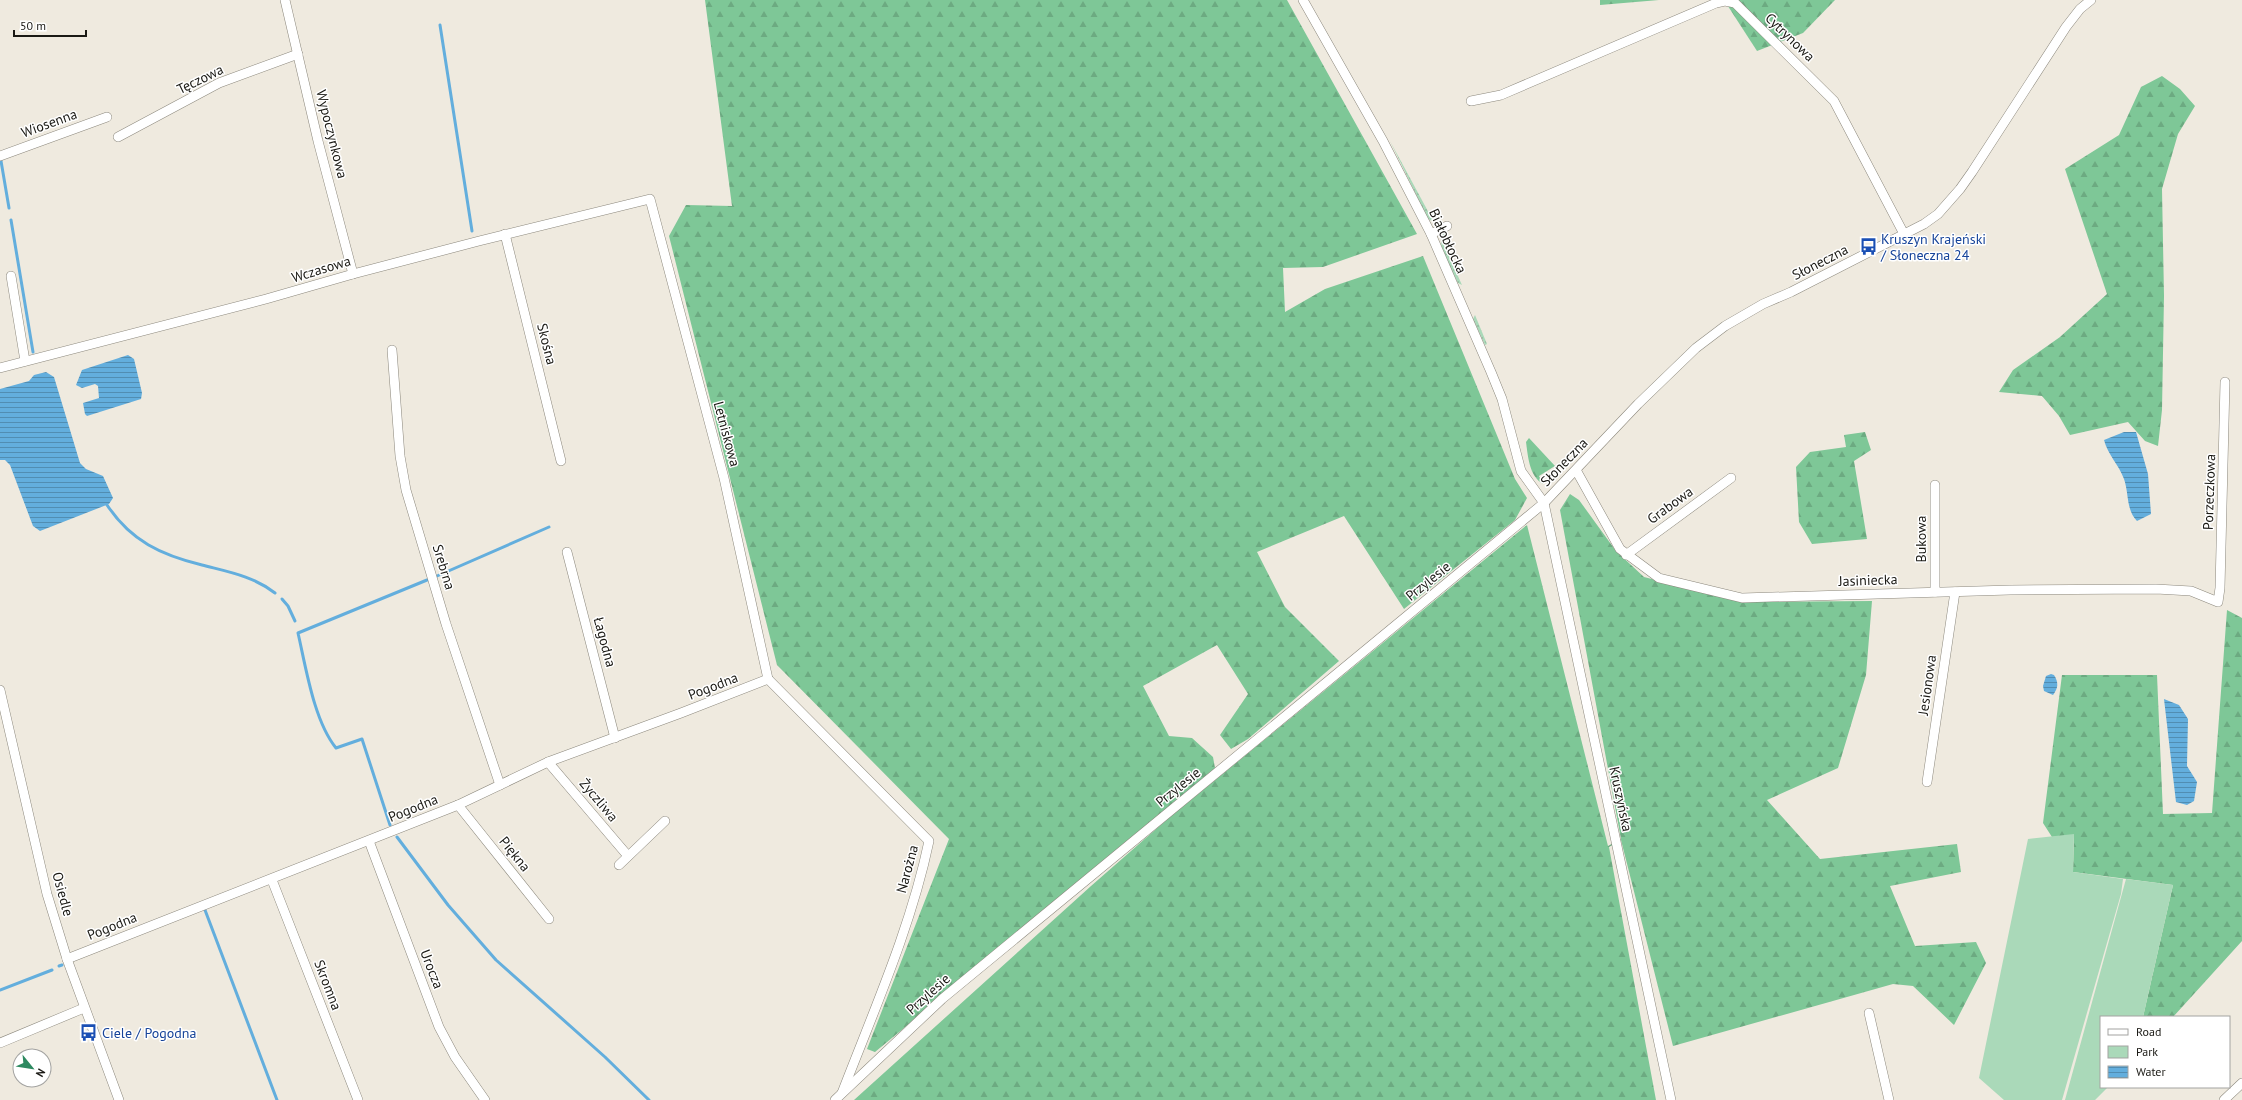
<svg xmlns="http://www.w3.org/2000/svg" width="2242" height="1100" font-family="'PT Sans',sans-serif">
  <defs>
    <pattern id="grass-dots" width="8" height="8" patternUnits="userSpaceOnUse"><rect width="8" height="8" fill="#aad9b9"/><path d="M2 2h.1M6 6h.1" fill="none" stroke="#92ba9e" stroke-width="1.8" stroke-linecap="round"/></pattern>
    <pattern id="forest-firs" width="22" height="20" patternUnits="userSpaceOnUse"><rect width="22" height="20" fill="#7ec797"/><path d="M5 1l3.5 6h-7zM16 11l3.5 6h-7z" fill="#6caa81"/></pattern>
    <pattern id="water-rules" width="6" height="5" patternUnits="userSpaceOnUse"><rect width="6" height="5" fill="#63aedd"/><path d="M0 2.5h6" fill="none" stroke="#518db2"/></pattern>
  </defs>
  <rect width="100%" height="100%" fill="#efeadf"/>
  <g fill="url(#grass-dots)">
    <path d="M1390 141 1430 215 1434 219 1443 222 1436 223 1428 219Z"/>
    <path d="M1446 230 1443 243 1462 285 1458 283C1452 270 1432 242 1446 230Z"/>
    <path d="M1475 315 1487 344 1485 345 1473 319Z"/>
  </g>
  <g fill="url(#forest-firs)">
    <path d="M705 0H1287L1417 234 1323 267 1283 268 1285 312 1325 289 1423 256 1515 479 1527 498 1515 520 1404 609 1344 516 1257 552 1285 607 1339 661 1248 739 1231 749 1220 735 1248 694 1217 645 1143 686 1169 736 1192 738 1213 757 1215 768 1177 803 1181 808 1527 525 1608 846 1621 839 1560 510 1570 494 1579 500 1616 551 1644 577 1742 602 1872 601 1866 675 1838 768 1767 800 1820 859 1957 844 1961 872 1890 886 1915 946 1976 942 1986 963 1954 1025 1913 986 1893 984 1673 1046 1621 840 1609 847 1656 1100H854L1091 886 1179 809 1175 804 875 1052 867 1049 949 839 777 665 669 236 686 205 732 206Z"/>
    <path d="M1600 0H1659L1600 5Z"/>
    <path d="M1724 0H1835L1803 33 1757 51Z"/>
    <path d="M2162 76 2180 89 2195 106 2178 134 2162 189 2164 296 2162 410 2158 446 2145 441 2128 422 2070 435 2059 416 2042 396 1999 392 2013 370 2060 337 2107 294 2065 169 2119 135 2141 87Z"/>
    <path d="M1865 432 1871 450 1854 461 1867 539 1812 544 1799 522 1796 467 1810 452 1846 447 1844 435Z"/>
    <path d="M1529 438 1555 466 1539 476 1543 484C1529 476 1528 456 1526 442Z"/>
    <path d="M2227 610 2242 618V941L2173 1017H2143L2173 885 2073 872 2074 835 2052 837 2043 823 2062 675H2157L2163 814 2212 813Z"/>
  </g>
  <g fill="#aad9b9">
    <path d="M2074 834 2073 872 2123 879 2121 894 2062 1100H2004L1979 1078 2028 839Z"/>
    <path d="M2126 879 2173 885 2143 1017H2101V1087H2108L2095 1100H2065Z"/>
  </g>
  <g fill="url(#water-rules)">
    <path d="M128 355 134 359 142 393 141 399 87 416 85 414 83 403 99 398 98 386 95 384 82 388 76 385 82 370Z"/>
    <path d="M46 372 54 377 80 463 86 469 103 476 113 498 109 504 40 531 33 526 10 465 5 460H0V389L29 381 34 375Z"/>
    <path d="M2124 432H2136L2148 474 2151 514 2137 521C2126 510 2129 493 2124 479 2119 465 2108 455 2104 440Z"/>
    <path d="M2051 674 2054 675C2059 683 2058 688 2053 695L2044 691 2043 686 2046 676Z"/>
    <path d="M2164 699 2179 705 2188 719 2187 766 2197 782 2194 801 2187 805 2176 802Z"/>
  </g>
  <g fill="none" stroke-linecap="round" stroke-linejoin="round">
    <g stroke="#63aedd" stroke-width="3">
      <path d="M440 25 472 231"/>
      <path d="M1 161 9 208"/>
      <path d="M11 220 33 352"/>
      <path d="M107 505C131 541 161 555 202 565 229 572 253 576 275 593"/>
      <path d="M437 576 549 527"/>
      <path d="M282 599 288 606 295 621"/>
      <path d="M390 825 362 739 336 748C314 721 306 668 298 633L427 580"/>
      <path d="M397 837 448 905 496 960 605 1057 649 1100"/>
      <path d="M205 910 277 1100"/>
      <path d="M59 966 62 965"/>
      <path d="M0 990 52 970"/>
    </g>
    <defs>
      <g id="street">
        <path d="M285 0 318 141 353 274"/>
        <path d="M1303 0 1383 141 1431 234 1491 372 1502 399 1521 471 1544 503 1671 1100"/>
        <path d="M1471 101 1501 95 1716 3 1725 1 1735 3 1834 101 1904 234"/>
        <path d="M118 137 219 83 298 54"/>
        <path d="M0 156 107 117"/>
        <path d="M505 234 561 461"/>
        <path d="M1431 234 1447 226"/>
        <path d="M11 276 25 361"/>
        <path d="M392 350 400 456 406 490 446 624 500 785"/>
        <path d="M0 368 266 299 353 274 479 241 650 199 724 478 768 679"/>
        <path d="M1576 470 1620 549 1659 578 1742 598 2010 590 2156 589 2191 591 2218 602 2220 588 2225 382"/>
        <path d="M1935 485V592"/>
        <path d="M567 552 615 738"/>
        <path d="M1626 555 1731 478"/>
        <path d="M768 679 929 841C911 927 874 1010 842 1093"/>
        <path d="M0 690 47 894 67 959 119 1100"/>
        <path d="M548 762 628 856"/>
        <path d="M1927 782 1955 592"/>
        <path d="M458 805 549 919"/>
        <path d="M369 841 439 1027 455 1057 485 1100"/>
        <path d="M619 865 665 821"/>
        <path d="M272 880 358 1100"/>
        <path d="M67 959 458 805 548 762 681 713 768 679"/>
        <path d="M1869 1013 1889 1100"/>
        <path d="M0 1043 84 1008"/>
        <path d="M835 1100 942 999 1544 503 1638 404 1696 348 1725 326 1763 304 1791 292 1924 224 1938 214 1960 189 1972 172 2066 27 2080 9 2091 0"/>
        <path d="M2224 1100 2242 1083"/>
      </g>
    </defs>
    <use href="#street" stroke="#8c887d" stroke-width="10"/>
    <use href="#street" stroke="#fff" stroke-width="9"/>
  </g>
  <defs>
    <symbol id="bus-bare" viewBox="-9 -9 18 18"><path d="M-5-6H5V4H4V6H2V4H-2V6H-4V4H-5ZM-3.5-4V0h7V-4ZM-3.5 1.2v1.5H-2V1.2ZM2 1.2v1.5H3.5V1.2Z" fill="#1a4fb4" stroke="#fff" stroke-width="2.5" paint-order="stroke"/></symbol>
  </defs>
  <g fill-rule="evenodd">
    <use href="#bus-bare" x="1856" y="234" width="25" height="25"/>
    <use href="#bus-bare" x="76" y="1020" width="25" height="25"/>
  </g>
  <g text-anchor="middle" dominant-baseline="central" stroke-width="3" stroke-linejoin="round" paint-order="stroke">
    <g font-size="14" fill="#1a1914" stroke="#fff">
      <text transform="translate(1790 37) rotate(44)">Cytrynowa</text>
      <text transform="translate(200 79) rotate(-26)">Tęczowa</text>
      <text transform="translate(49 123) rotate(-20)">Wiosenna</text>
      <text transform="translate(332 134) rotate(76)">Wypoczynkowa</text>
      <text transform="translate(1448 241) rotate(65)">Białobłocka</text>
      <text transform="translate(1820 262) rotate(-27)">Słoneczna</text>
      <text transform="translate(321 269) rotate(-17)">Wczasowa</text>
      <text transform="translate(547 344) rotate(76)">Skośna</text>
      <text transform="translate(727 434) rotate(75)">Letniskowa</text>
      <text transform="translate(1564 462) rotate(-46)">Słoneczna</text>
      <text transform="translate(2209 492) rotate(-88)">Porzeczkowa</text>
      <text transform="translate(1670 505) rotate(-36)">Grabowa</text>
      <text transform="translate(1921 539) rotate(-90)">Bukowa</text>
      <text transform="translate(444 567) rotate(73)">Srebrna</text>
      <text transform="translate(1868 580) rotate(-2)">Jasiniecka</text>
      <text transform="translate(1428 581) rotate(-39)">Przylesie</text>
      <text transform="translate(605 642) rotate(75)">Łagodna</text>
      <text transform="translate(1927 685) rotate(-82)">Jesionowa</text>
      <text transform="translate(713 686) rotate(-21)">Pogodna</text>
      <text transform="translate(1178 787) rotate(-39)">Przylesie</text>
      <text transform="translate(1621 799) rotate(78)">Kruszyńska</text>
      <text transform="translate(599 800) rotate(50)">Życzliwa</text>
      <text transform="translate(413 808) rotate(-22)">Pogodna</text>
      <text transform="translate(515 854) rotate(51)">Piękna</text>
      <text transform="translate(907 869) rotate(-75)">Narożna</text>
      <text transform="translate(63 894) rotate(75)">Osiedle</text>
      <text transform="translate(112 926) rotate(-22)">Pogodna</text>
      <text transform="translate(432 969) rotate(69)">Urocza</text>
      <text transform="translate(328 985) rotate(69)">Skromna</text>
      <text transform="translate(928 994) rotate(-42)">Przylesie</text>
    </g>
    <g font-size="14" fill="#164399" stroke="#fff" text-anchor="start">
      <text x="1881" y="239">Kruszyn Krajeński<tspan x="1881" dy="16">/ Słoneczna 24</tspan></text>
      <text x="102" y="1033">Ciele / Pogodna</text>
    </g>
  </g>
  <rect x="2100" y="1016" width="130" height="72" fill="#ffffff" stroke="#a3a3a1"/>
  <rect x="2108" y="1029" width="20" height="6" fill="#ffffff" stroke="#a3a3a1"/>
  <text x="2136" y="1036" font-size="12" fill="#1a1914">Road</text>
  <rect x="2108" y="1046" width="20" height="12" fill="#aad9b9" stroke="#a3a3a1"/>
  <text x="2136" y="1056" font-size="12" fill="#1a1914">Park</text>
  <rect x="2108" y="1066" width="20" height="12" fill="url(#water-rules)" stroke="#a3a3a1"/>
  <text x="2136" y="1076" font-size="12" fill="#1a1914">Water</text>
  <g transform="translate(32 1068) rotate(120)"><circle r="19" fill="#ffffff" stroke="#a3a3a1"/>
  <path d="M0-3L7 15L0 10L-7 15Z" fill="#2d8960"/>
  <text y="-6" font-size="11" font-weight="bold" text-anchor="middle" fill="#1a1914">N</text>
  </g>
  <path d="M14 30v6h72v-6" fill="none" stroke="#1a1914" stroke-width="2"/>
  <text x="20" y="30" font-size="12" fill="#1a1914" stroke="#ffffff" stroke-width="3" paint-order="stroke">50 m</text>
</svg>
